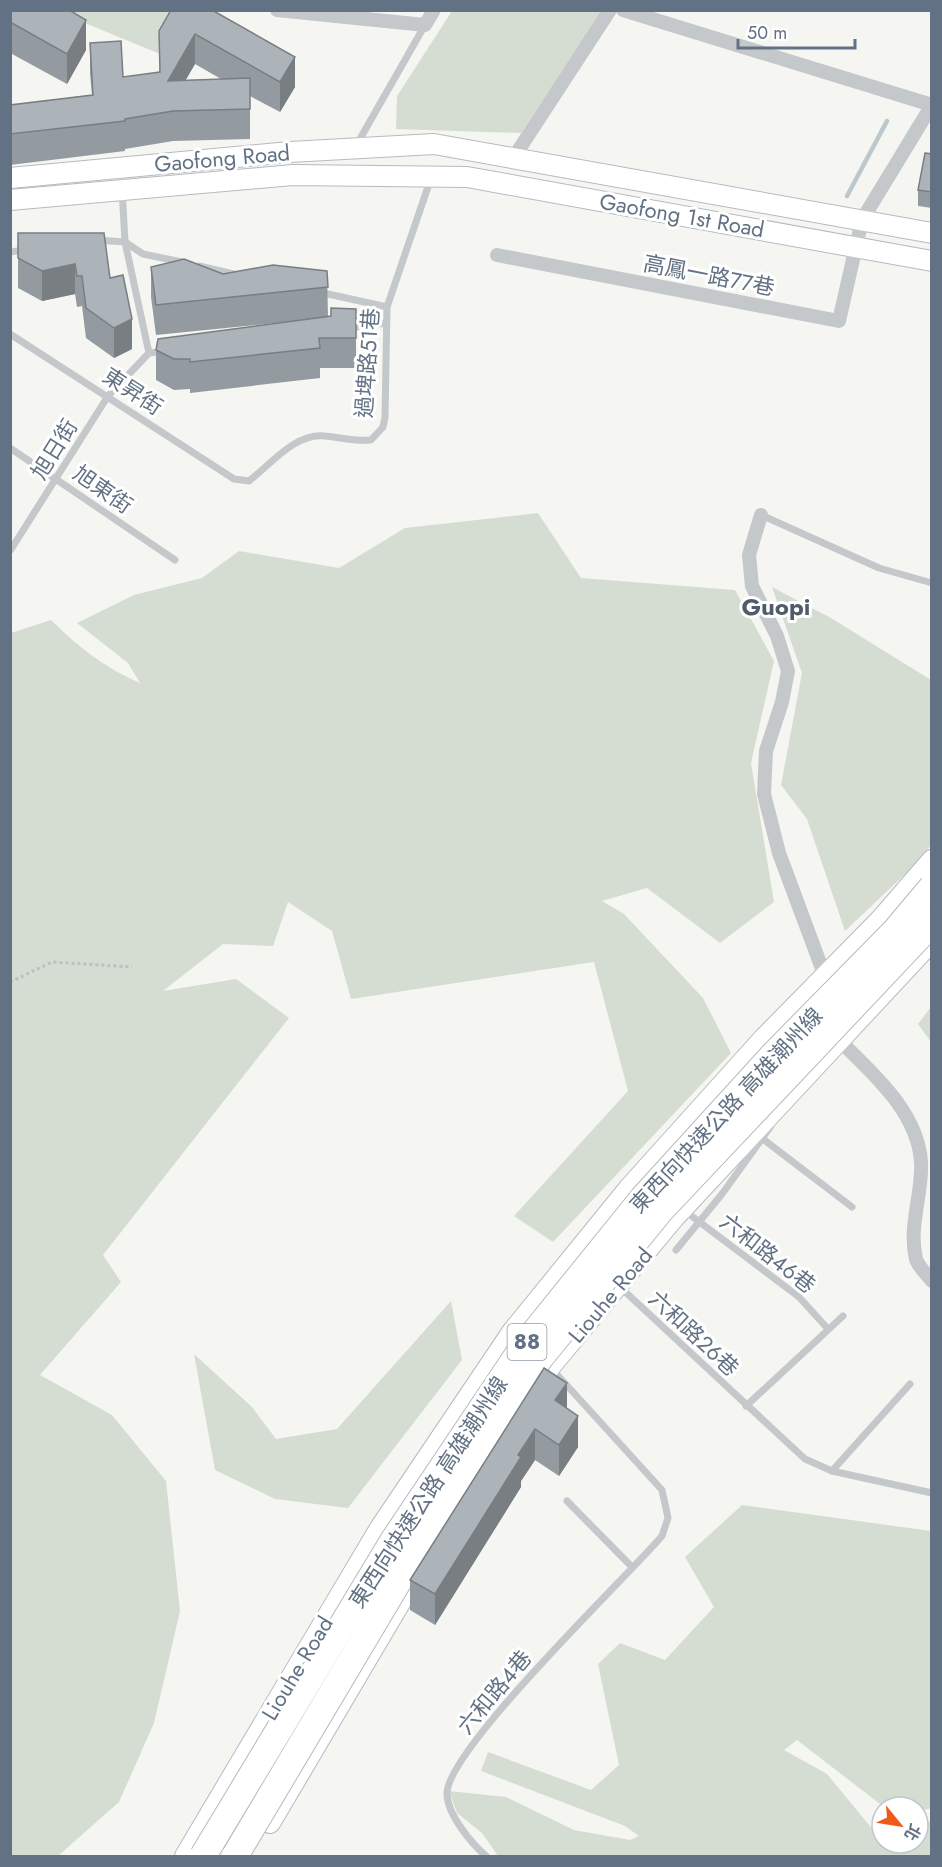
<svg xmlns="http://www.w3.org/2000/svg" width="942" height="1867" font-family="Jost,'Noto Sans TC',sans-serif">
  <rect width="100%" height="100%" fill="#f5f5f1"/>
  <g fill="#d5ddd2">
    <path d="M173 10 160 54 56 11Z"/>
    <path d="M452 11H602L521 133 396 129 397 96Z"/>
    <path d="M538 513 581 578 735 590 774 661 751 763 774 902 720 943 647 888 602 901 624 914 703 998 731 1053 553 1242 514 1216 628 1091 594 962 351 999 332 931 288 902 273 946 223 944 163 991 236 979 289 1018 103 1255 121 1282 40 1375 112 1415 166 1481 180 1611 154 1723 119 1802 58 1856H11V633L51 620C78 647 105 668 140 683L128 663 77 623 134 595 202 578 239 551 339 568 405 528Z"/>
    <path d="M772 587 831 618 931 680V845L918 862 845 931 807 819 781 785 802 673Z"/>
    <path d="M931 1007V1042L918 1024Z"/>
    <path d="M451 1301 462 1360 348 1508 275 1499 215 1470 194 1354 252 1407 276 1439 337 1429Z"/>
    <path d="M742 1505 931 1531V1808L918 1812V1807H884L797 1740 784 1750 827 1774 874 1831 882 1830V1843H918V1824L931 1821V1856H498L482 1833 457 1813 449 1791 506 1797 574 1830 630 1840 639 1836 625 1826 481 1771 488 1752 591 1790 619 1765 598 1664 620 1643 665 1660 714 1607 685 1557Z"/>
  </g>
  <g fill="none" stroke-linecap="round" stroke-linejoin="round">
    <path stroke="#bdc8cd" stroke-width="4.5" d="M847 196 887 121"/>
    <defs>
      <g id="secondary">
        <path d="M10 178 290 152 434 144 932 233"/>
        <path d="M10 200 293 175 467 177 932 261"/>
        <path d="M535 1391 550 1367 673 1219 932 941"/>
        <path d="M270 1823 423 1564"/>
        <path d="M185 1856 380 1528 512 1332 629 1188 763 1039 881 919 932 860"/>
      </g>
    </defs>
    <use href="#secondary" stroke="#b6bbc0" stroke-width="22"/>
    <path stroke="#bebfc2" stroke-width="3" stroke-dasharray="3 3" stroke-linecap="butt" d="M10 982 52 962 132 967"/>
    <g stroke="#c4c8cb" stroke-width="7">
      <path d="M357 144 425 25"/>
      <path d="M121 170 125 242 149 353"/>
      <path d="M96 240 125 242 143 254 182 262"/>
      <path d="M10 252 25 250"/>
      <path d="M199 266 238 275"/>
      <path d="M319 292 387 307"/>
      <path d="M349 328 386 323"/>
      <path d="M10 334 234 479 249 481C270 465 295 433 324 436 341 437 354 442 371 440L383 427 385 417 387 307 431 178"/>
      <path d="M10 448 175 560"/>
      <path d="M761 515 879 568 932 583"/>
      <path d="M10 551 108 396 149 353 165 351"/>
      <path d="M763 1139 852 1207"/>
      <path d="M685 1211 799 1297 828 1329"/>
      <path d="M676 1250 722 1194 771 1126"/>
      <path d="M620 1287 805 1459 832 1471 932 1493"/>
      <path d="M746 1406 843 1316"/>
      <path d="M832 1471 910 1384"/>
      <path d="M567 1501 632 1567"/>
      <path d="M486 1856C471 1843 448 1815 447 1795 443 1753 628 1576 662 1536L668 1518 662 1490 552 1369"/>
    </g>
    <g stroke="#c4c8cb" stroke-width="14">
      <path d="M277 10 425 25 434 10"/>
      <path d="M514 157 610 10"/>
      <path d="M497 255 839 321 862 220 932 105 623 10"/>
      <path d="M761 515 749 555 752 586 777 636 788 671 782 702 766 751 764 794 779 853 827 982"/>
      <path d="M838 1033 840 1041C873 1074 918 1112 921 1162 923 1193 908 1226 916 1259 918 1266 927 1275 932 1281"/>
    </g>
    <use href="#secondary" stroke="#fff" stroke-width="20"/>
    <defs>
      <g id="highway-bridge">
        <path d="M203 1856 393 1541 525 1344 643 1198 775 1053 895 931 932 887"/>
        <path d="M235 1856 414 1555 540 1358 661 1210 932 923"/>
      </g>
    </defs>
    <use href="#highway-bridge" stroke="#b6b9bd" stroke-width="28" stroke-linecap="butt"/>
    <use href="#highway-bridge" stroke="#fff" stroke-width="26"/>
  </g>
  <g fill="#949ba0" fill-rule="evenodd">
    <path d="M10 10 86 50 67 84 12 54 10 57Z"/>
    <path d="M171 10 295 87 280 112 250 96V139L173 141 125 149V151L10 165V105L92 95 90 73V43L123 77 159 72ZM195 64 221 79 185 80Z"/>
    <path d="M932 154V208L918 206V190Z"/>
    <path d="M18 233 110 278 132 349 114 358 86 338 82 306 77 307 75 294 42 301 18 288Z"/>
    <path d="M151 267 223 274 327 271 328 317 356 309V368H320V378L190 393V389L174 390 156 380V350L295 321 156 335 151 297Z"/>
    <path d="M544 1368 567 1408 578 1447 559 1476 535 1460 521 1481V1487L435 1625 410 1610V1580Z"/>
  </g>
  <g fill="#787e82">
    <path d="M86 20V50L67 84V54Z"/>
    <path d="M12 23V54L10 57V27Z"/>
    <path d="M195 34V64L168 111V81Z"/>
    <path d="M295 57V87L280 112V82Z"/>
    <path d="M75 264V294L42 301V271Z"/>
    <path d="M132 319V349L114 358V328Z"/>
    <path d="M567 1383V1413L555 1400Z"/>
    <path d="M578 1416V1447L559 1476V1445Z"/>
    <path d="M535 1429V1460L521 1481V1487L435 1625V1594L518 1455Z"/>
  </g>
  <g fill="#acb4ba" stroke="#787e82" stroke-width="1.5">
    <path d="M10 10H69L86 20 67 54 12 23 10 27Z"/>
    <path d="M171 10H212L295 57 280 82 195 34 168 81 250 78V109L173 111 125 119V121L10 134V105L93 95 90 43 121 41 123 77 160 72 159 31Z"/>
    <path d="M925 153 932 154V192L918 190Z"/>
    <path d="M18 233H104L110 278 123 275 132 319 114 328 86 308 82 276H77L75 264 42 271 18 258Z"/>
    <path d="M184 259 223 274 273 265 327 271 328 287 156 305 151 267Z"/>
    <path d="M331 308 356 309V338H319L320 348 190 362V359H174L156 350 158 339 331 316Z"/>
    <path d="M544 1368 567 1383 555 1400 578 1416 559 1445 535 1429 518 1455 521 1457 435 1594 410 1580Z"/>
  </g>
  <g text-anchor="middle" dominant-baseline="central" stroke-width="6" stroke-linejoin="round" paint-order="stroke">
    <rect fill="#fff" stroke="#919ca9" stroke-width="1.5" x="507.5" y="1324" width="39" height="36" rx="4.5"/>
    <g font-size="21" font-weight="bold" fill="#627284">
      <text x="527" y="1342">88</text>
    </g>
    <g font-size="22" fill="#627284" stroke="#fff">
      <text transform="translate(222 158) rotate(-5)">Gaofong Road</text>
      <text transform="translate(682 215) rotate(10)">Gaofong 1st Road</text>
      <text transform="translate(709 275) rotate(11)">高鳳一路77巷</text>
      <text transform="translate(367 363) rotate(-86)">過埤路51巷</text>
      <text transform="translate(133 391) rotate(33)">東昇街</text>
      <text transform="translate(54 449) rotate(-58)">旭日街</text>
      <text transform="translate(103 489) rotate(35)">旭東街</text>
      <text transform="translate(726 1110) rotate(-47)">東西向快速公路 高雄潮州線</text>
      <text transform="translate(768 1253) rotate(38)">六和路46巷</text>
      <text transform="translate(610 1295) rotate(-50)">Liouhe Road</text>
      <text transform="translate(694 1333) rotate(43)">六和路26巷</text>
      <text transform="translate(428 1492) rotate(-57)">東西向快速公路 高雄潮州線</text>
      <text transform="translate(297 1668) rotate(-59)">Liouhe Road</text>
      <text transform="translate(494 1692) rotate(-50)">六和路4巷</text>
    </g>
    <g font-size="24" font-weight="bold" fill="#515c69" stroke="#fff">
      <text x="776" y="606">Guopi</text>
    </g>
  </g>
  <rect width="942" height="1867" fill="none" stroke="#627284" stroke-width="24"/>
  <g transform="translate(900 1825) rotate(120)"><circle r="28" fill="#ffffff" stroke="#c0c7ce" stroke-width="1.5"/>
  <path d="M0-4.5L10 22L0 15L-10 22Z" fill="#ee5b19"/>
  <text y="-9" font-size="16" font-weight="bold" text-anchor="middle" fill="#627284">北</text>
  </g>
  <path d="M738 39v9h117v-9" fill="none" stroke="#627284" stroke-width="3"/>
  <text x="747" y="39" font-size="18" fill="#627284" stroke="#ffffff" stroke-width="4.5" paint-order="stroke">50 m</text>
</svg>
